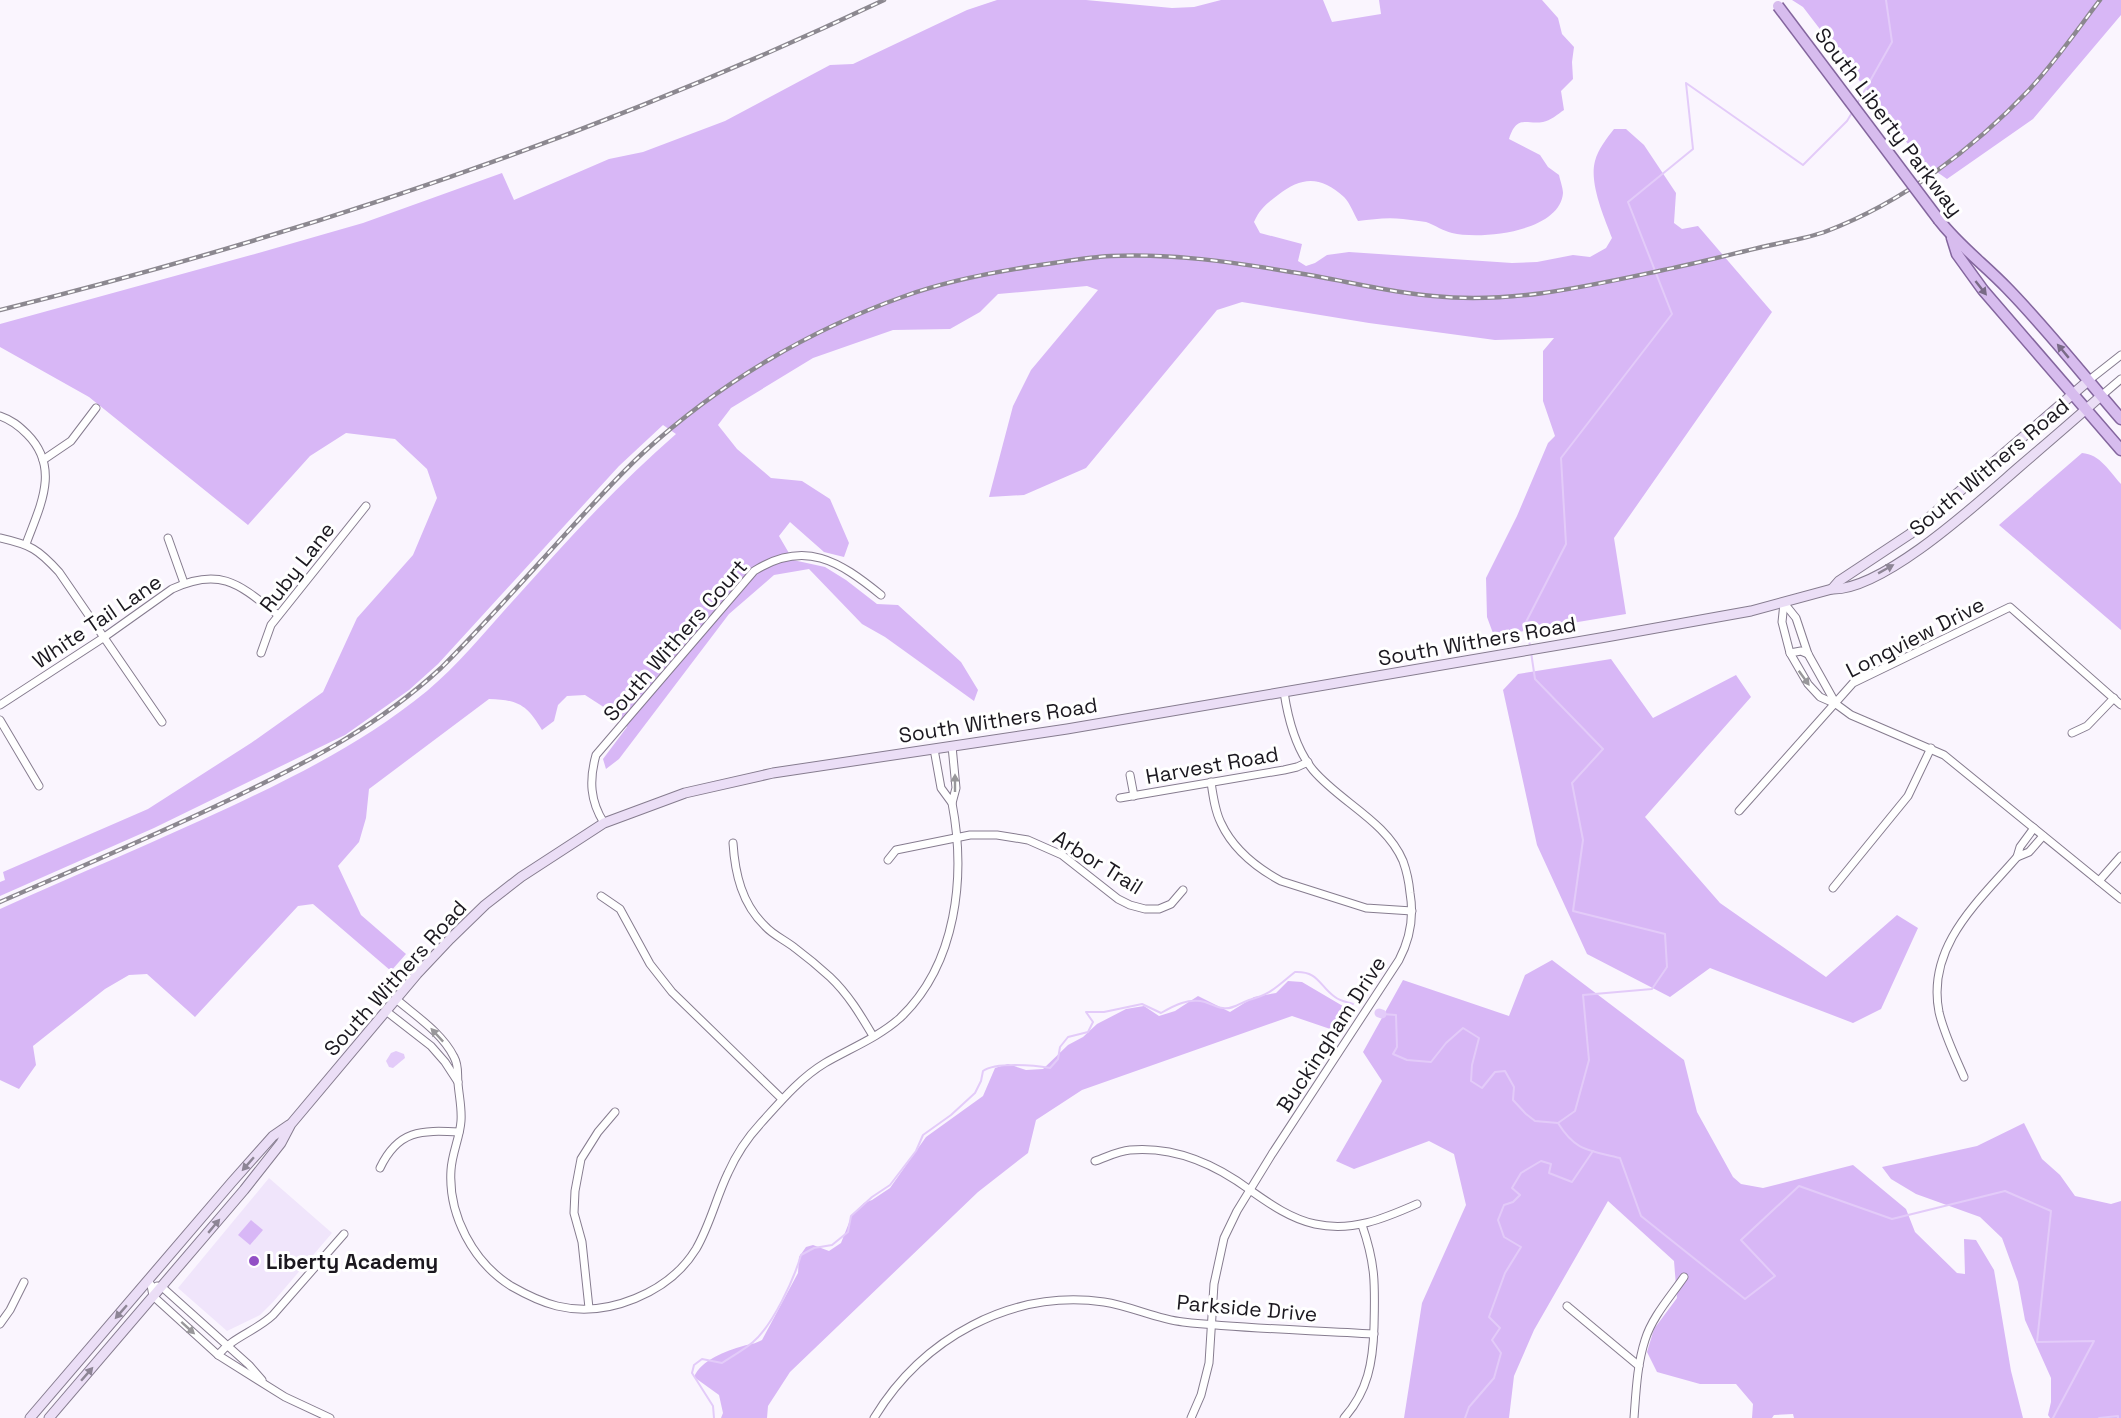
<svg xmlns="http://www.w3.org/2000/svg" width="2121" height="1418" font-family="'Space Grotesk',sans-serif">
  <rect width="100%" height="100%" fill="#faf5fe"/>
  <path fill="#f0e5fb" d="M269 1178 332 1233 273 1302 260 1315 227 1331 178 1288Z"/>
  <g fill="#d8b7f6">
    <path d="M997 0H1086L1172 8 1194 7 1221 0H1323L1332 22 1381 14 1379 0H1542L1558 18 1562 34 1574 47 1572 62 1573 79 1561 91 1564 110C1558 114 1550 121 1543 122 1526 125 1517 114 1509 139L1540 155 1548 167 1559 175C1560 180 1563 188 1563 193 1560 232 1481 240 1452 233 1443 231 1435 225 1426 222 1419 221 1411 220 1403 219 1388 217 1374 219 1358 221 1354 214 1350 203 1344 197 1321 176 1302 176 1278 195 1266 204 1260 209 1254 222L1260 233 1302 244 1298 261 1306 266 1315 263 1327 255 1349 252 1512 263 1537 262 1573 255 1590 257 1606 248 1612 238C1604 217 1589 183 1595 161 1598 149 1607 138 1614 129H1626L1644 145 1676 193 1674 223 1682 229 1698 226 1772 312 1614 538 1626 614 1494 636 1487 617 1486 578 1517 516 1548 443 1555 436 1543 401V351L1554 338 1495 340 1369 323 1242 302 1217 310 1086 468 1024 495 989 497 1013 406 1031 370 1098 290 1087 286 998 294 980 312 950 329 893 330 813 358 731 408 718 425 737 449 771 478 802 481 830 499 849 543 844 557 824 552 790 522 779 536 793 560 825 567 846 580 877 604 898 605 961 662 978 690 974 701 885 637 862 624 809 569 774 575 729 614 619 759 606 769 603 759 627 727 616 715 585 695 567 696 558 705 554 721 542 730C527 705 519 700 489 699L369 789 366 818 359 842 338 866 361 915 406 954 391 971 313 904 298 906 195 1017 147 974 129 975 105 989 33 1046 36 1065 19 1089 0 1080V909C77 874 155 842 232 806 302 773 367 740 427 691 458 665 484 633 511 603 564 544 616 486 676 434L663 425 619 466 438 664 409 690 345 735 154 828 0 896V882L5 880 3 872 148 809 251 743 323 692 357 618 413 555 437 498 427 469 395 439 346 433 310 456 248 525 89 397 0 347V324L262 252 363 223 502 173 514 200 609 159 643 152 725 121 830 65 853 64 967 10Z"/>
    <path d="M1792 0H2121V15L2033 119 1947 179 1921 161 1803 7Z"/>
    <path d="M2082 453C2100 454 2110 472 2121 484V630L1999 525Z"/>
    <path d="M1611 659 1653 718 1736 675 1751 697 1645 817 1720 903 1826 977 1897 915 1918 928 1881 1009 1853 1023 1710 968 1670 997 1587 954 1537 845 1503 690 1518 674Z"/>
    <path d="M1552 960 1684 1060 1697 1112 1733 1177 1741 1184 1763 1188 1853 1165 1906 1209 1915 1232 1957 1273 1965 1274 1964 1239 1976 1240 1994 1270 2011 1371 2023 1418H1794L1793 1414 1774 1415 1772 1418H1752L1753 1404 1736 1384H1700L1657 1372 1647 1352 1654 1329 1677 1298 1674 1261 1608 1201 1534 1330 1514 1376 1509 1418H1404L1422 1303 1466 1205 1454 1154 1429 1141 1354 1169 1336 1161 1382 1081 1363 1052 1403 980 1509 1016 1525 975Z"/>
    <path d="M1288 981 1302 982 1353 1012 1339 1032 1292 1016 1082 1090 1036 1120 1028 1153 978 1192 790 1372 768 1406 767 1418H721L723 1413 719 1395 694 1377C701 1360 726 1351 743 1346 750 1344 755 1344 762 1340L798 1273 799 1257 806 1247 813 1245 829 1251 841 1243 852 1215 864 1203 872 1200 890 1188 926 1137 983 1096 995 1068 1008 1064 1026 1070 1043 1069 1068 1045 1083 1037 1097 1024 1126 1009 1144 1006 1159 1016 1175 1011 1198 996 1230 1012 1254 997 1276 993Z"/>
    <path d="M2024 1123 2042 1159 2060 1175 2075 1196 2111 1204 2121 1201V1418H2050L2048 1415 2051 1402V1378L2025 1320 2018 1282 2002 1238 1980 1217 1916 1194 1891 1179 1882 1167 1977 1146Z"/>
    <path d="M251 1220 263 1230 250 1245 238 1235Z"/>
  </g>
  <path fill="#e3cbf9" d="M396 1051 404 1054 405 1058 393 1068 389 1067 386 1061 391 1053Z"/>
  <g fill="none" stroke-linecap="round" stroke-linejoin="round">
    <g stroke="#e3cbf9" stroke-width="2">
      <path d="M1857 104 1892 42 1886 0"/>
      <path d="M1530 646 1526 622 1566 544 1561 458 1672 314 1628 202 1693 149 1686 83 1803 165 1847 121 1853 111"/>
      <path d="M1531 652 1535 679 1603 749 1572 783 1583 840 1573 911 1665 934 1667 967 1652 989 1583 995 1589 1060 1575 1111 1558 1123"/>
      <path d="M1382 1014 1396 1015 1397 1047 1393 1054 1407 1060 1431 1062 1446 1043 1463 1028 1479 1038 1472 1065 1471 1081 1482 1088 1495 1072 1505 1071 1514 1087 1513 1100 1526 1114 1535 1121 1558 1123"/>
      <path d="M1558 1123C1576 1152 1589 1150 1620 1158L1641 1216 1745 1299 1775 1276 1741 1240 1799 1186 1892 1219 2005 1191 2051 1211 2037 1342 2094 1341 2053 1418"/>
      <path d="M714 1418 713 1406 692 1373 694 1365 702 1359 722 1363C732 1356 744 1350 753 1342 773 1325 794 1279 801 1255L814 1248 832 1245 848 1232 851 1216 872 1197 890 1185 916 1151 923 1135 951 1115 975 1093 981 1081 983 1071C995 1062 1034 1065 1050 1068L1058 1059 1060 1047 1068 1037 1088 1032 1093 1022 1086 1012H1104L1142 1004 1161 1013C1175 1005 1188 998 1205 1002 1211 1004 1217 1008 1223 1008 1232 1010 1240 1003 1249 1000 1272 994 1277 986 1295 972 1319 971 1319 986 1335 997 1340 1001 1347 1002 1353 1004"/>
      <path d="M1465 1418 1469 1407 1494 1378 1501 1353 1492 1340 1500 1328 1489 1317 1505 1273 1521 1247 1504 1237 1498 1220 1504 1205 1513 1202 1520 1195 1512 1188 1521 1173 1541 1161 1551 1164 1549 1173 1572 1182 1593 1151"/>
      <path d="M2099 1418 2118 1416V1418"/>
    </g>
    <path stroke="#e3cbf9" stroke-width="9" d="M1379 1013 1382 1014"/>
    <defs>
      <g id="minor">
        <path d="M2088 381 2121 355"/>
        <path d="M2101 396 2121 379"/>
        <path d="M0 416C12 420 19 426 27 434 61 468 40 506 26 544"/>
        <path d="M43 460 71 441 96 408"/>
        <path d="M0 538C31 545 38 549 59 572L162 722"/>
        <path d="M168 538 184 583"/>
        <path d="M1784 603 1782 622 1790 653 1808 684 1820 697 1836 704 1851 715 1944 755 2121 899"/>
        <path d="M1784 603 1796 618 1808 654 1836 704"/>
        <path d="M261 653 271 625 366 506"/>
        <path d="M1790 653 1801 651 1808 654"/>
        <path d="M0 705 103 638 172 589C221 566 240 585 278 615"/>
        <path d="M0 720 39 786"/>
        <path d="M2072 733 2087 726 2114 698"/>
        <path d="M934 749 941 788 952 803 956 788 952 746"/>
        <path d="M1130 775 1134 796"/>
        <path d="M1211 782C1213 796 1215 811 1221 823 1233 849 1257 868 1281 881L1366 908 1412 911"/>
        <path d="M1120 798 1284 770 1297 767 1308 762"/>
        <path d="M1739 811 1853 683 2010 607 2121 705"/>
        <path d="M604 823C590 801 589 780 596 755L754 571C805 539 839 561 881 595"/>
        <path d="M2034 828 2020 847 2017 857 2029 852 2043 836"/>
        <path d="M733 843C735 874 742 904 765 926 773 935 785 940 795 948 807 957 819 967 830 977 848 994 860 1014 873 1036"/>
        <path d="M888 860 896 850 970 835H997L1028 840 1062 855 1118 899 1130 905 1145 909H1159L1171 904 1183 890"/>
        <path d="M2099 881 2121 856"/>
        <path d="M1833 888 1908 796 1931 748"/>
        <path d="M601 896 620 909 650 964 672 992 782 1099"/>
        <path d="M396 999C416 1016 442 1033 454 1057 459 1066 457 1073 458 1083 459 1096 462 1108 461 1121 460 1137 452 1153 451 1170 448 1215 473 1262 511 1286 525 1294 541 1302 557 1306 607 1318 669 1293 696 1249 710 1225 716 1198 728 1173 736 1155 748 1137 761 1123 780 1102 800 1078 825 1063 849 1049 879 1037 900 1018 957 964 966 876 952 803"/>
        <path d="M386 1011 431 1046 445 1062 458 1082"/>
        <path d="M1964 1077C1955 1056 1944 1034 1939 1012 1926 946 1979 901 2017 857"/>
        <path d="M1095 1161C1107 1157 1118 1151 1130 1150 1175 1146 1215 1164 1250 1190 1270 1204 1291 1219 1315 1224 1352 1232 1383 1219 1417 1204"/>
        <path d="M380 1168C398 1130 421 1130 459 1132"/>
        <path d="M148 1280 151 1285 153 1296 218 1355 285 1397 330 1418"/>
        <path d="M157 1286 162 1287 249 1365 262 1380"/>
        <path d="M1567 1306 1639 1366"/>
        <path d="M589 1308 582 1242 574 1213 575 1191 581 1159 598 1132 615 1112"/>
        <path d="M0 1324 10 1310 24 1282"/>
        <path d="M218 1355C233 1337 256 1331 273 1315L344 1234"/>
        <path d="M874 1418C922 1339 1010 1289 1104 1302 1131 1306 1156 1319 1183 1322 1246 1329 1311 1330 1374 1334"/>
        <path d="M1191 1418 1201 1395 1209 1363 1214 1284 1224 1238 1237 1211 1272 1154 1399 960C1410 939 1414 916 1410 893 1409 882 1407 872 1403 861 1386 821 1340 802 1313 770 1295 748 1288 719 1284 692"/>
        <path d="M1344 1418C1368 1391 1373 1362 1374 1327 1375 1286 1376 1265 1362 1225"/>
        <path d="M1634 1418C1636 1392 1637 1365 1645 1340 1652 1317 1671 1296 1684 1277"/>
      </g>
      <g id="secondary">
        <path d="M1832 589 1839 581 1910 534 2088 381"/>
        <path d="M30 1418 232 1182 273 1136 289 1125"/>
        <path d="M49 1418 244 1190 281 1143 291 1124 417 974 450 939 485 905 521 877 604 823 685 793 773 773 1067 729 1606 637 1751 611 1832 589C1883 591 1980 501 2018 468 2046 444 2074 420 2101 396"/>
      </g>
      <g id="primary">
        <path d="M1939 220C1958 245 1985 265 2007 288 2047 329 2083 375 2121 419"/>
        <path d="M1952 238 1957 254 1983 290 2121 450"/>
      </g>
    </defs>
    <use href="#minor" stroke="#867c8f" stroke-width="9"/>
    <use href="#secondary" stroke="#867c8f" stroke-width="11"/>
    <use href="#primary" stroke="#84669e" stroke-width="13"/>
    <use href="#minor" stroke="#fff" stroke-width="7"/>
    <use href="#secondary" stroke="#ebdef6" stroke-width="9"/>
    <use href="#primary" stroke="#d7bcee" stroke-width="10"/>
    <defs>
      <g id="rail">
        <path d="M0 310C303 235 601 134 884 0"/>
        <path d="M0 902C78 868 156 835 233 798 310 761 378 726 441 668 486 623 528 575 571 528 595 502 618 476 644 452 718 384 809 330 905 296 952 279 1004 270 1054 263 1073 260 1092 257 1111 256 1170 253 1233 262 1291 272 1339 279 1385 292 1433 296 1510 304 1584 287 1659 271 1694 264 1728 255 1762 247 1783 242 1806 239 1827 231 1903 202 1973 149 2029 90 2055 62 2077 30 2100 0"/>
      </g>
    </defs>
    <use href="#rail" stroke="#8c8890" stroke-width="4.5"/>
    <use href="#rail" stroke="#fff" stroke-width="2" stroke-dasharray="7" stroke-linecap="butt"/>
    <defs>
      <path id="primary-bridge" d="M1778 6 1939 220"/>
    </defs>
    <use href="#primary-bridge" stroke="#84669e" stroke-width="13" stroke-linecap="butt"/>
    <use href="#primary-bridge" stroke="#d7bcee" stroke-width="10"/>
  </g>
  <defs><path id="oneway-solid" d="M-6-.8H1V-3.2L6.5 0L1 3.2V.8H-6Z" transform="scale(1.5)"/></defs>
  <g fill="#796a86">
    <use href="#oneway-solid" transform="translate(1981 288) rotate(52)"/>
    <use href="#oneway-solid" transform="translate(2063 351) rotate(-130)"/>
  </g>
  <g fill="#8d8595">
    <use href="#oneway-solid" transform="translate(1886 569) rotate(-29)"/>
    <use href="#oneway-solid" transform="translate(248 1164) rotate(131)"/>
    <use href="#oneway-solid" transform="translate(214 1226) rotate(-50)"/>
    <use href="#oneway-solid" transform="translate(121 1312) rotate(131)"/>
    <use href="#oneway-solid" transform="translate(87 1374) rotate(-49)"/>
  </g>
  <g fill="#98979a">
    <use href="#oneway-solid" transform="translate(1804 678) rotate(54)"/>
    <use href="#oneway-solid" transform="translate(955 783) rotate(-90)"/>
    <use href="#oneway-solid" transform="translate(437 1035) rotate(-133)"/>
    <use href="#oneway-solid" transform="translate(188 1328) rotate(42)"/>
  </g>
  <circle fill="#9350c5" stroke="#fff" stroke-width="2" cx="254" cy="1261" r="6"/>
  <g text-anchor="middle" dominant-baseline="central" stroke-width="6" stroke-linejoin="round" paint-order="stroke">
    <g font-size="21" fill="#1b181f" stroke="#fff">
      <text transform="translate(1889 122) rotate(53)">South Liberty Parkway</text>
      <text transform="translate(1989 467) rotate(-40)">South Withers Road</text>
      <text transform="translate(297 567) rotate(-52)">Ruby Lane</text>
      <text transform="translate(97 621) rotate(-34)">White Tail Lane</text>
      <text transform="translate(1915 637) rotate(-27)">Longview Drive</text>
      <text transform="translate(675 640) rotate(-49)">South Withers Court</text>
      <text transform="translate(1477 641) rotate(-10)">South Withers Road</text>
      <text transform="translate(998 720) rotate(-9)">South Withers Road</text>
      <text transform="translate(1212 765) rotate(-10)">Harvest Road</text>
      <text transform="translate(1098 862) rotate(32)">Arbor Trail</text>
      <text transform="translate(395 978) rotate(-48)">South Withers Road</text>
      <text transform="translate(1331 1034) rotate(-57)">Buckingham Drive</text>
      <text transform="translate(1247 1308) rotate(5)">Parkside Drive</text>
    </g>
    <g font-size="21" font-weight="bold" fill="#1b181f" stroke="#fff" text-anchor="start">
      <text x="266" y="1261">Liberty Academy</text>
    </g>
  </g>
</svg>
